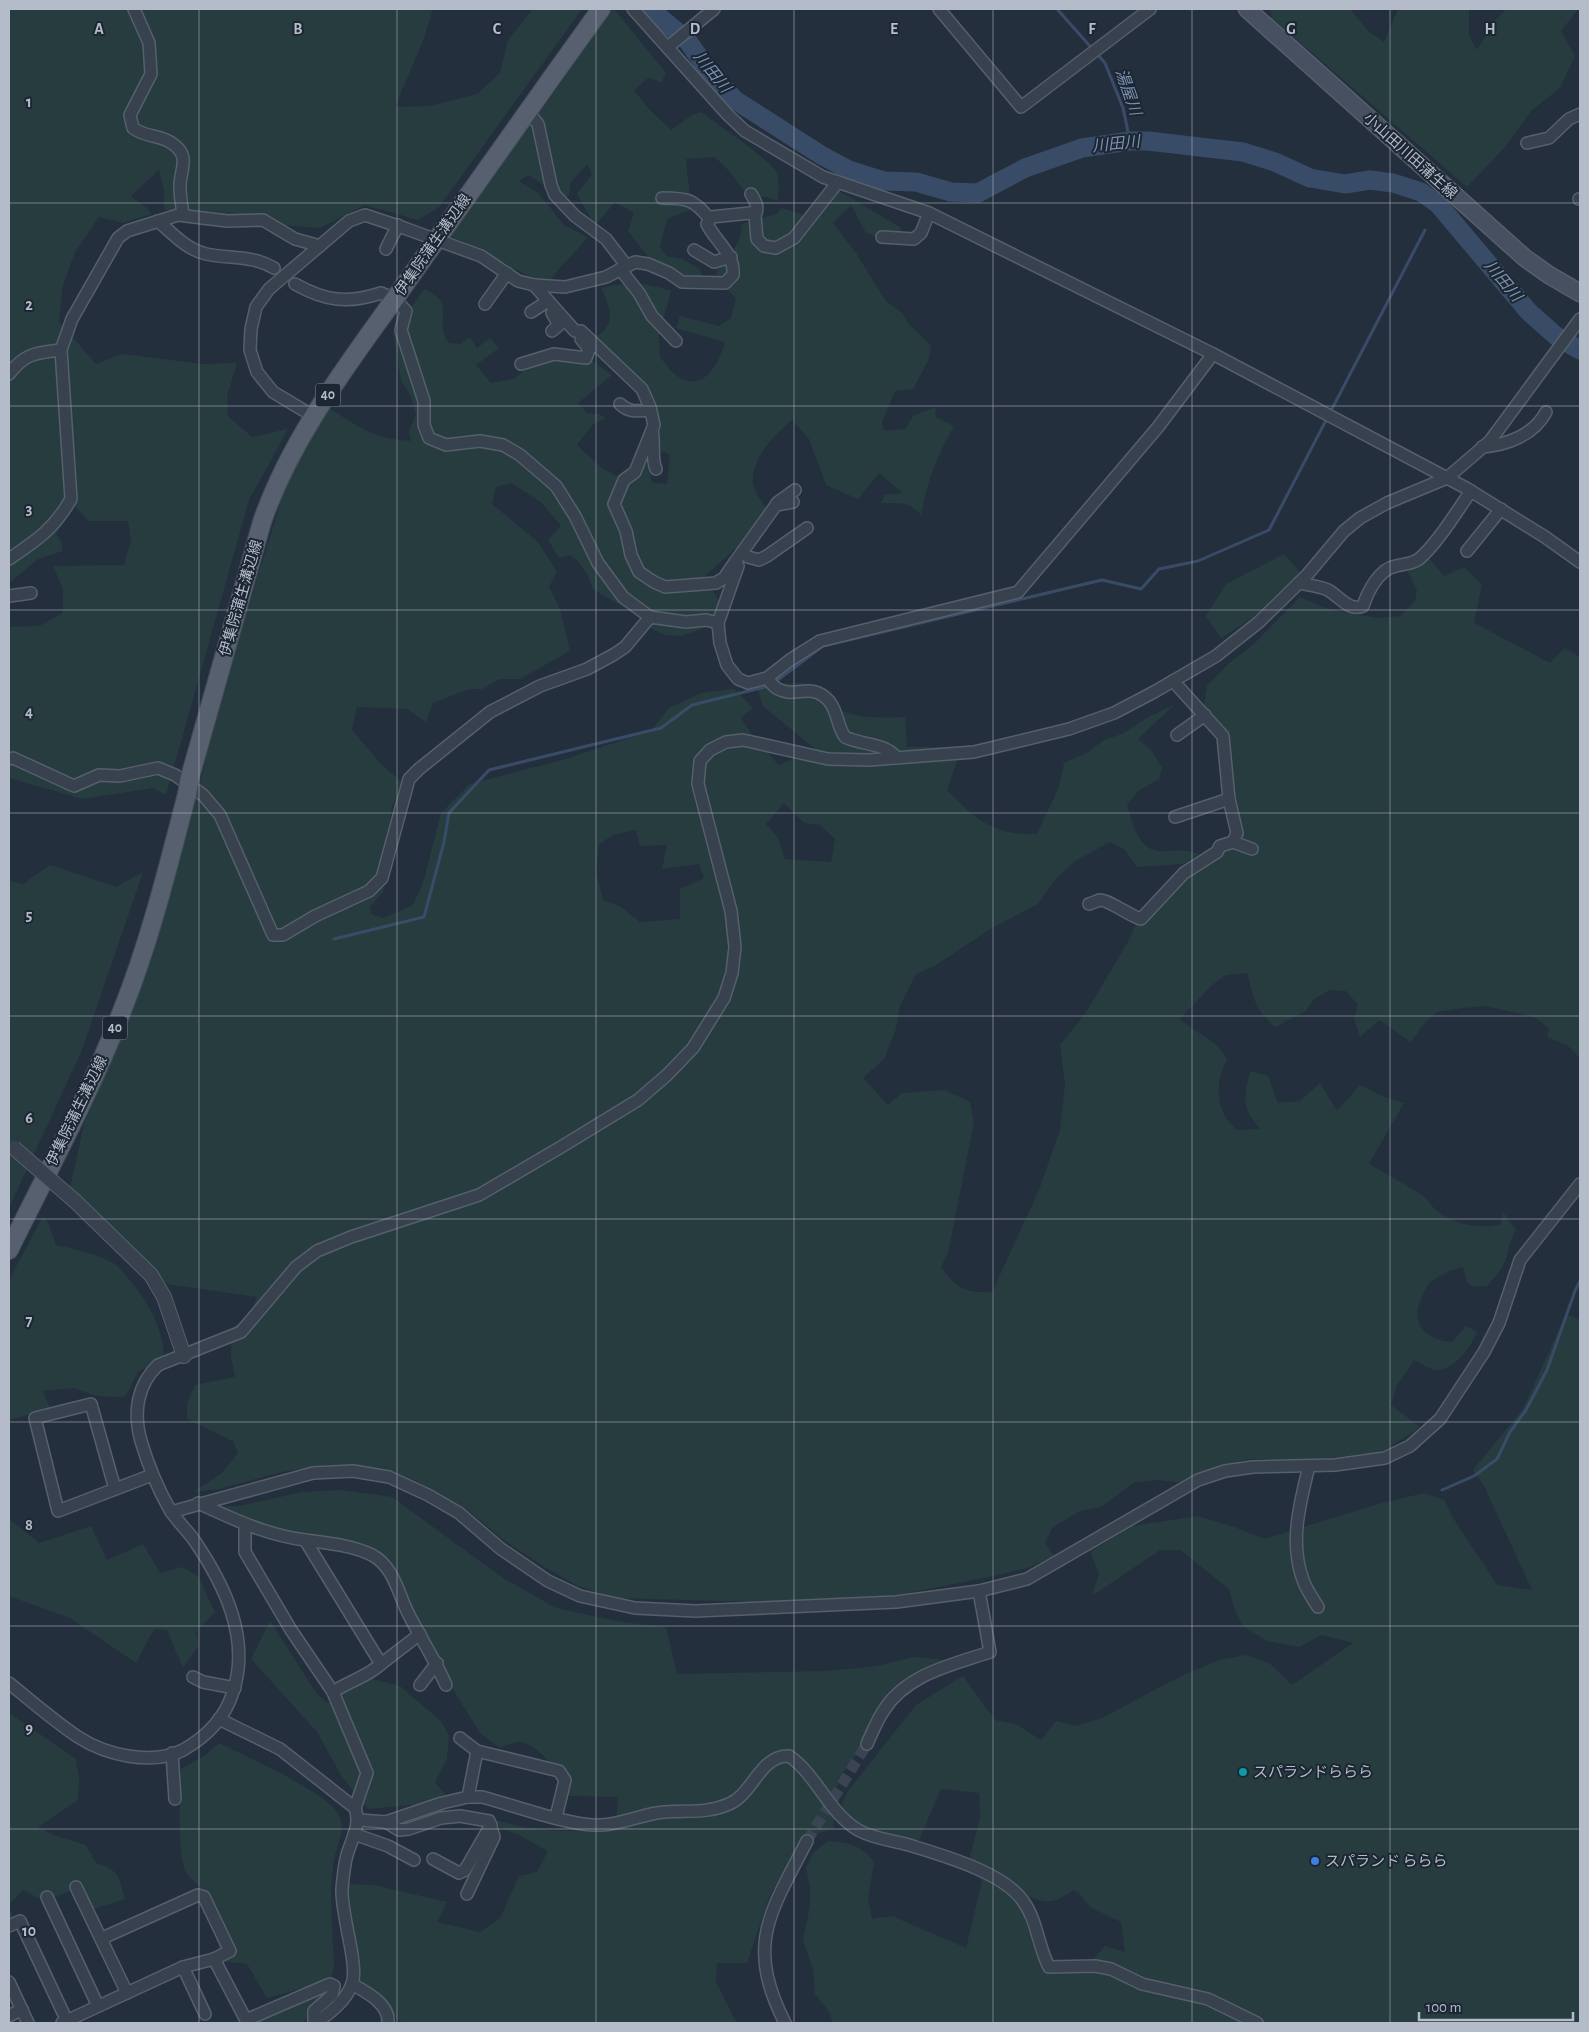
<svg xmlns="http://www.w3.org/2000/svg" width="1589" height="2032" font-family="'Alegreya Sans','Noto Sans JP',sans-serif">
  <rect width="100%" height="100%" fill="#242f3e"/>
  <g fill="#263c3f" fill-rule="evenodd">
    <path d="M9 9H433L424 38 395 107 430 106 477 94 500 73 508 40 532 10 582 9 439 207 418 220 365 205 320 228 201 219 164 209V191L159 170 131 196 148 209 152 214 123 223 99 217 75 252 63 285 59 322 96 364 122 354 203 364 237 363 227 396 228 416 252 437 288 429 249 500 166 795 153 788 83 799 9 778V627L39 626 63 613V589L53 566 124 565 131 540 128 521H88L75 506 56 534 61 541 63 551 38 559 9 583Z"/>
    <path d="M611 9H614L666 73 661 83 649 77 634 90 648 108 671 130 692 115 702 112C717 125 772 160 777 174 780 181 778 193 778 201L767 197H749L729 171 715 157 686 159C687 177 691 193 690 210L667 219 660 247 666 256 682 259 700 269 703 283 670 278 655 266 628 231 634 213 615 202 595 226 577 194 592 174 587 164 571 182 569 196 555 200 544 185 528 175 519 181 538 193 564 225 587 237C575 255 557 267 547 286L464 242 446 235C504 162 560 87 611 9Z"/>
    <path d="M1270 9H1350L1369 32 1384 42 1398 9H1469V36L1477 50 1495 20 1507 9H1578L1561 31 1575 56 1560 88 1531 111 1505 147 1467 187 1272 18Z"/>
    <path d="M827 184 900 227 906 242 888 241 866 233 851 205 833 223 856 253 886 301 902 313 908 323 931 346 928 361 913 389 895 391 882 422 884 431 905 429 914 415 936 407 935 417 954 426C937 456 927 481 921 515 910 501 898 503 881 503L885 495 903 493 879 473 858 499 826 485 809 439 792 420C776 434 756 453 753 476 751 488 760 499 766 508L736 548 704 577 718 599V617L712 625 682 636 665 635 652 629 628 610 593 589 587 574 577 560 570 555 559 558 548 540 561 526 542 503 511 483 496 487 492 504 538 542 557 572 549 587 560 609 570 651 520 679H500L482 689H469L433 703 426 722 407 709 357 707 352 730 381 764 404 784 392 806 383 892 370 907 371 914 383 918 413 905 423 883 441 813 470 784 562 760 651 731 669 708 701 693 734 689 753 708 741 718 757 742 779 765 815 749 763 706 756 684 804 683C833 717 863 719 905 717L907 747H940L960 753 947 790C975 819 994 836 1037 834L1059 787 1064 763 1088 752 1104 740 1122 734 1145 719 1175 704 1138 739 1151 750 1162 768 1159 779 1138 791 1127 805C1132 822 1138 850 1160 851 1177 852 1180 848 1199 854L1183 864 1137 867 1125 850 1110 842 1075 861 1054 881 1038 904 990 929 936 965 916 974 900 1006 896 1029 884 1059 863 1078 888 1105 902 1093 945 1090 970 1102 974 1122 948 1253 941 1267C957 1289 966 1293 992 1292L1039 1190 1060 1130 1065 1084 1060 1045 1085 1014 1129 940 1140 914 1225 845 1234 822 1229 750 1202 717 1207 686 1228 664 1254 644 1300 597 1325 608 1353 614 1378 618 1400 616 1415 601 1417 591 1408 572 1423 552 1444 576 1464 567 1482 585 1474 623 1550 663 1564 648 1580 657V1058L1568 1046 1547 1037 1549 1028 1534 1017 1486 1006 1463 1008 1437 1012 1422 1026 1411 1042 1379 1020 1360 1037 1354 1018 1358 1005 1346 991 1330 990 1314 999 1306 1011 1275 1027C1254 1009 1254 998 1247 973L1226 975 1212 985 1180 1019C1195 1033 1218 1040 1227 1059 1215 1084 1214 1111 1237 1130L1260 1129C1241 1107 1244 1098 1250 1071L1268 1076 1278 1103 1300 1101 1320 1083 1337 1111 1360 1085 1382 1096 1404 1103 1369 1164C1387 1174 1405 1184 1422 1195 1428 1199 1431 1205 1435 1209 1452 1224 1479 1230 1501 1224L1503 1212 1516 1230C1511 1239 1509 1246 1507 1256 1504 1268 1494 1278 1487 1286L1475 1287 1467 1283 1463 1267C1451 1270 1441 1274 1431 1282 1427 1285 1425 1291 1423 1295 1408 1322 1425 1340 1452 1342L1466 1326 1477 1332C1471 1347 1452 1375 1432 1369 1426 1367 1420 1363 1414 1360L1396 1387 1391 1405 1420 1427 1384 1451 1319 1460 1250 1459 1220 1466 1181 1483 1159 1480 1135 1482 1101 1507 1080 1511 1052 1528 1045 1543 1054 1556 1028 1568 989 1577 903 1594 854 1600 786 1603 615 1598 578 1586 546 1568 501 1538 469 1511 416 1481 384 1468 325 1465 282 1472 219 1489 193 1492 222 1473 238 1453 233 1441 187 1419V1403L195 1385 235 1377 231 1357 232 1328 251 1312 257 1297 167 1284 147 1261 70 1188 84 1124 119 1041 168 899 195 803 222 690 289 476 328 407C358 427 374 439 411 441L409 431 416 415 411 397 401 380 393 334 424 289C459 303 432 322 449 343L461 344 470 337 477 348 490 338 499 348 476 365 491 383 516 378 534 359 556 351 576 349 612 375 578 403 587 413 599 414 606 418 593 424 577 445C593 459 608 479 630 477L644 454 652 483 667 484 670 455 652 447 648 409 631 373 590 340C617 327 612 312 601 288 628 281 645 282 671 291L659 334 660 357C665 363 670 371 676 375 702 395 719 364 725 342L676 328 680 316 719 326 731 318 736 298 716 279 718 261C735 250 740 245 742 224L776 214 782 208 804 215 819 200ZM784 803 804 823 820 825 835 839 831 862 785 859 778 838 766 824ZM636 830 640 846 667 845 662 869 699 864 704 878 680 889V919L640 922 621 907 603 900 596 870 599 844 613 835Z"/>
    <path d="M1284 554 1300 572 1255 616 1221 638 1206 616 1226 584Z"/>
    <path d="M50 865 116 887 143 872 82 1050 9 1208V881L23 884Z"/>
    <path d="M43 1216 48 1222 56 1245C75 1249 97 1254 115 1264 119 1267 124 1274 128 1278 147 1300 161 1324 164 1353L156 1362 138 1372 125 1397 96 1396 74 1388 42 1391 51 1409 9 1420V1280Z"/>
    <path d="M1566 1314 1580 1320V2023H833L829 2012 815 1994 813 1969 803 1940 810 1906V1886L806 1868 813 1853 828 1841C850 1843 860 1844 874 1862L868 1898 872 1919 892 1916 966 1948 982 1881 970 1856 980 1818 979 1793 941 1789 919 1840C890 1842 870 1848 845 1830L842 1804 848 1791 916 1705 963 1676 995 1720 1016 1724 1041 1740 1056 1721 1075 1726 1102 1718 1179 1677 1219 1660 1246 1655 1269 1663 1292 1685 1353 1643 1322 1635 1299 1647 1267 1641 1244 1627 1235 1611 1229 1589 1180 1550H1160L1092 1596 1099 1574 1090 1552 1132 1526 1198 1516 1234 1527 1264 1539 1382 1503 1424 1493 1444 1500C1458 1530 1480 1556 1497 1585L1532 1590 1484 1486 1473 1470 1523 1409ZM1073 1890 1079 1893 1090 1907 1121 1922 1125 1952 1105 1946 1090 1963 1043 1968 1019 1902 1028 1896C1049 1905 1055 1903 1073 1890Z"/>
    <path d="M341 1490 392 1497 503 1578 556 1608 622 1622 666 1627 677 1674 826 1671 877 1666 914 1657 944 1660 906 1678 884 1700 865 1742 838 1780 833 1829 804 1837 770 1895 747 1963H717L716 1982 737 2023H404L397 2019 378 1995 347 1977 351 1933 347 1884 374 1885 447 1902 437 1922 480 1932 500 1918 519 1876 537 1872 548 1851 517 1834 474 1818C492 1818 506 1823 523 1827 554 1833 587 1832 616 1824L618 1797 569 1796C558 1776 544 1745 519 1742 513 1742 505 1746 500 1748L480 1733 449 1683 398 1576 373 1552 339 1539 278 1530 250 1521 222 1507 244 1505 302 1492Z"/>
    <path d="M9 1519 39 1543 91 1526 107 1560 143 1544 160 1573 182 1567 198 1576 215 1612 196 1632 199 1645 183 1668 167 1630 154 1629 136 1663 70 1618 9 1596Z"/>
    <path d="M270 1621 317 1694 327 1703 368 1678 400 1686 441 1721 449 1736 447 1759 435 1782 445 1794 422 1804 368 1809 342 1777 317 1732 251 1659Z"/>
    <path d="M9 1713 76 1759 79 1777 78 1800 38 1827 53 1835 86 1845 96 1863C119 1869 119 1878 125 1899L87 1911 73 1890 44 1901 23 1890 9 1905 14 1922 9 1924Z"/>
    <path d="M219 1743C243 1755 329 1793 339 1815 347 1832 334 1850 333 1867 329 1899 333 1934 334 1966L330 1981 267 1998 247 1964 221 1961C217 1941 218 1910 206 1893 200 1885 189 1879 185 1870 177 1850 180 1792 181 1769L204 1756Z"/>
    <path d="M320 1994 308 2018 303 2023H243Z"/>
  </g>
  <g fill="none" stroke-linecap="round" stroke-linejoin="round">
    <g stroke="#394c67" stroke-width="3">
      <path d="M1057 9 1105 63 1123 108 1130 141"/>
      <path d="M775 682 823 646 1102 580 1141 589 1159 569 1198 561 1269 530 1425 230"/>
      <path d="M334 939 424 917 444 842 449 813 489 770 661 728 692 705 769 686"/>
      <path d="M1442 1490 1474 1476 1497 1459 1510 1432 1526 1410 1547 1370 1575 1291 1580 1281"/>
    </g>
    <path stroke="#394c67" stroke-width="19" d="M650 9 687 40 711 74 735 100 821 155 849 170 884 181 916 182 951 192 978 193 1025 168 1082 148 1130 141H1148L1243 152 1275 162 1310 178 1345 184 1370 180 1393 183 1421 192 1438 204 1528 311 1556 336 1580 350"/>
    <path stroke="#3a4453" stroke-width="11" stroke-dasharray="11 5.5" stroke-linecap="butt" d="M807 1841 867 1744"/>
    <defs>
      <g id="minor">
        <path d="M134 9 149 43 151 74 130 115 133 128C145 137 159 135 170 142 193 156 179 170 180 188 180 197 182 206 183 215"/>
        <path d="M633 9 728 115 745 131 823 177 929 213 1213 354 1466 488 1545 537 1580 562"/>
        <path d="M939 9 1021 107 1150 9"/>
        <path d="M668 47 714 9"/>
        <path d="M528 112 538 124 551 185 555 195 575 216 606 239 626 265"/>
        <path d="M1527 143 1549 138 1569 119 1580 114"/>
        <path d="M751 194C756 202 759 207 755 216"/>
        <path d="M662 198C688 198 693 199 710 219"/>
        <path d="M1579 199H1580"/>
        <path d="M158 221C172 233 187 250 206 254 230 259 252 255 274 268"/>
        <path d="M882 237 914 239 921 233 929 213"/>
        <path d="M386 249 398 225"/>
        <path d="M694 250 714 262 731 257"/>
        <path d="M481 256 518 281 534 285 565 287 606 277 635 262 648 264 669 273 682 282 725 283 733 275C735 254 716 242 707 224L711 217 750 213 755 216 757 239 764 246 776 248 794 238 838 182"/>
        <path d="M620 269 639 293 652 316 676 341"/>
        <path d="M295 284C325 301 348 304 381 293L395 299 406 311 401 330 424 401V425L429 438 446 445 480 441 503 445 520 455 556 486 575 516 598 563 623 597 650 617 686 622 706 620 718 623"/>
        <path d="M534 285 575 331H581L642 389 650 407 654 425 635 472 624 480 614 504 626 531 631 555 639 572 654 582 665 587 716 583 724 578 735 562 738 566 718 623 720 643 727 665 738 679 748 683 767 678 790 660 820 641 1018 592 1158 427 1213 354"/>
        <path d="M485 304 507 273"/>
        <path d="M531 312 548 301"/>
        <path d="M552 313 559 325 552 331"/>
        <path d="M521 364 554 354 586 358 589 349 581 339"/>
        <path d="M9 374C25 353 36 353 61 350"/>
        <path d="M620 404C629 413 639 411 650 410"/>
        <path d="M313 416 273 392 257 372 250 350 251 329 256 307 269 289 349 221 365 215 404 228"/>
        <path d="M652 430C655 443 651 458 656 469"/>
        <path d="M1482 447C1507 445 1534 435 1546 412"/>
        <path d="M777 503 795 490"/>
        <path d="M1467 551 1501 509"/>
        <path d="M748 557 759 560 767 556 807 528"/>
        <path d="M9 559C37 540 54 529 71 499L61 350 72 319 118 238 127 231 178 215 227 221 263 220 295 239 320 246"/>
        <path d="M735 562 776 505 793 502"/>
        <path d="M1299 583C1308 585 1320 586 1328 590 1339 596 1349 612 1363 606 1368 591 1379 569 1396 566 1404 564 1412 564 1419 559 1437 544 1457 511 1471 491"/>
        <path d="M9 596 31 593"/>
        <path d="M767 678C770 682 774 687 778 689 796 699 811 681 829 701 838 712 837 726 845 737 861 745 885 743 896 757"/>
        <path d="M1173 681 1223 736 1229 799 1237 833 1233 842 1252 849"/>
        <path d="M1177 735 1205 715"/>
        <path d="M9 759 13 758 74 786 99 775 120 776 158 768 175 775 203 795 220 815 273 935H283L315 916 369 891 382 878 409 779 419 769 490 712 540 686 587 669 613 655 625 647 650 617"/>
        <path d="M1175 817 1229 799"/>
        <path d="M1089 904C1092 903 1097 901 1100 900 1109 900 1130 916 1141 919L1184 873 1217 852 1220 846 1233 842"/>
        <path d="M1309 1466C1300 1503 1289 1542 1303 1580 1306 1589 1313 1599 1318 1607"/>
        <path d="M115 1489 91 1404 35 1418 58 1511 152 1475"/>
        <path d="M198 1503C233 1519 266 1535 305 1540L381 1664C367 1677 349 1681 333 1692L291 1630 245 1552V1525"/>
        <path d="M171 1512 313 1473 353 1471 389 1477 428 1495 459 1513 501 1549 548 1581 580 1596 635 1608 695 1611 896 1602 979 1591 1027 1579 1198 1480 1225 1471 1253 1467 1335 1465 1385 1458 1410 1446 1440 1419 1484 1352 1499 1323 1520 1260 1580 1184"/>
        <path d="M305 1540C327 1543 352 1545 372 1555 394 1567 398 1593 408 1613 420 1637 435 1660 446 1685"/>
        <path d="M381 1664 420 1634"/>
        <path d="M193 1677 203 1682 235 1688"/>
        <path d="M9 1683C31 1701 54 1721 78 1737 106 1755 152 1766 183 1750 206 1737 225 1718 233 1692 251 1638 224 1584 194 1540 187 1530 177 1521 170 1510 158 1489 148 1465 141 1441 133 1413 137 1385 158 1365L241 1332 296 1267 317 1251 351 1237 479 1195 561 1147 638 1100 667 1075 693 1048 724 998 732 973 735 947 731 911 698 784 700 761 710 750 726 742 743 740 828 759 869 760 974 752 1069 729 1114 713 1154 692 1216 656 1259 622 1307 575 1344 531 1360 518 1387 503 1447 478 1490 441 1580 319"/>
        <path d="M420 1685 437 1663"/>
        <path d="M333 1692 367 1773 355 1808"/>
        <path d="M219 1719 280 1749 355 1808C361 1825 352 1838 347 1855 344 1865 343 1879 342 1889 341 1916 359 1965 352 1984 346 2001 330 2013 316 2023"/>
        <path d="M460 1738 477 1751 559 1771 565 1780 556 1817"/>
        <path d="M867 1744C872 1733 877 1720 884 1710 907 1674 952 1665 990 1652L979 1591"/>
        <path d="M172 1753 175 1799"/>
        <path d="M468 1797 477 1751"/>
        <path d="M359 1820 386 1822 442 1803 468 1797H482C513 1805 572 1827 601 1825 621 1824 638 1816 657 1813 682 1809 704 1815 729 1804 753 1794 760 1755 789 1756 817 1775 828 1812 858 1830 874 1839 892 1840 909 1845 941 1855 1003 1872 1023 1901 1037 1920 1038 1946 1049 1967L1095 1966 1111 1969 1142 1984 1208 1999 1257 2023"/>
        <path d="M386 1822 399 1830 409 1829 441 1818 460 1816 489 1821 494 1837 467 1894"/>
        <path d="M354 1834 388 1846 414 1860"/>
        <path d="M433 1859 459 1873 465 1870 491 1825"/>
        <path d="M76 1887 127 1993"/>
        <path d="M47 1897 98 2006"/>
        <path d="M9 1926 20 1921 67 2021"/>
        <path d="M102 1941 107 1936 198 1895 204 1897 230 1951 214 1959"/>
        <path d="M183 1967 205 2014"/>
        <path d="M9 1982 28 2023"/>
        <path d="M352 1984C366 1992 390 2004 388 2023"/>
        <path d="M9 2016 22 2009"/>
        <path d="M62 2023 183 1967 214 1959 246 2020 325 1986 330 1984 334 1986 332 1995 314 2011V2023"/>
        <path d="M785 2023C745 1944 770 1913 807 1841"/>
      </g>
      <path id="tertiary" d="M76 1202 151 1275 164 1297 184 1356"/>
      <path id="secondary" d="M1247 9 1525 258 1549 275 1580 293"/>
      <g id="primary">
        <path d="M190 777 262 522C293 432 354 357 408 280 472 190 536 99 601 9"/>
        <path d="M9 1250C48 1171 90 1093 122 1011 150 941 168 867 187 794"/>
      </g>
    </defs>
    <use href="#minor" stroke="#565f6c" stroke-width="14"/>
    <use href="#tertiary" stroke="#565f6c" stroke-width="16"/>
    <use href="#secondary" stroke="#565f6c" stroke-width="19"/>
    <use href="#primary" stroke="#414a57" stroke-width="20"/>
    <use href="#minor" stroke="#38414e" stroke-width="11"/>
    <use href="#tertiary" stroke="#38414e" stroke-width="14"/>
    <use href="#secondary" stroke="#465061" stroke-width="16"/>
    <use href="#primary" stroke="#56606e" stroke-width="18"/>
    <defs>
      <path id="minor-bridge" d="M404 228 481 256"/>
      <path id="tertiary-bridge" d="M14 1148 76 1202"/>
      <path id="primary-bridge" d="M187 794 190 777"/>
    </defs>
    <use href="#minor-bridge" stroke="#565f6c" stroke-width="14" stroke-linecap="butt"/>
    <use href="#tertiary-bridge" stroke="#565f6c" stroke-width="16" stroke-linecap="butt"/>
    <use href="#primary-bridge" stroke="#414a57" stroke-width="20" stroke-linecap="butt"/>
    <use href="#minor-bridge" stroke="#38414e" stroke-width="11"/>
    <use href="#tertiary-bridge" stroke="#38414e" stroke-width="14"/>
    <use href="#primary-bridge" stroke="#56606e" stroke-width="18"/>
  </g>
  <path fill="none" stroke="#b4bcc9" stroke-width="1" stroke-opacity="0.55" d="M199 9V2023M397 9V2023M596 9V2023M794 9V2023M993 9V2023M1192 9V2023M1390 9V2023M9 203H1580M9 406H1580M9 610H1580M9 813H1580M9 1016H1580M9 1219H1580M9 1422H1580M9 1626H1580M9 1829H1580"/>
  <circle fill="#0f9aa8" stroke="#1d2633" stroke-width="2" cx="1243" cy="1772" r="5"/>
  <circle fill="#3f7fe0" stroke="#1d2633" stroke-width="2" cx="1315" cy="1861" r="5"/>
  <g text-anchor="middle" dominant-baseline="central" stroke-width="4" stroke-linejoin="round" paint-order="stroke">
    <g fill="#1d2633" stroke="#878f9c" stroke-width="1">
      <rect x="315.5" y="383.5" width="25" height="23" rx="4"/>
      <rect x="102.5" y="1016.5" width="25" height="23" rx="4"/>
    </g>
    <g font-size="14" font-weight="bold" fill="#b4bcc9">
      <text x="328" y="395">40</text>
      <text x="115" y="1028">40</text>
    </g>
    <g font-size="15" fill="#b4bcc9" stroke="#1d2633">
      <text transform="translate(1410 156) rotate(42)">小山田川田蒲生線</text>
      <text transform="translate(433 245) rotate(-55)">伊集院蒲生溝辺線</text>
      <text transform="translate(241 598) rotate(-74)">伊集院蒲生溝辺線</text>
      <text transform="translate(77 1111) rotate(-64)">伊集院蒲生溝辺線</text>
    </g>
    <g font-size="15" fill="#b4bcc9" stroke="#1d2633" text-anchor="start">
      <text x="1253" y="1772">スパランドららら</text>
      <text x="1325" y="1861">スパランド ららら</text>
    </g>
    <g font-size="16" font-style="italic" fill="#7c92b1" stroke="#1d2633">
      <text transform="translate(712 72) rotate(51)">川田川</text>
      <text transform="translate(1128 92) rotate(71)">湯屋川</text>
      <text transform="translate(1116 144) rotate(-6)">川田川</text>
      <text transform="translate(1503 281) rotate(50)">川田川</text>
    </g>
  </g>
  <g font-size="16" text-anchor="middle" font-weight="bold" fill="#b4bcc9" stroke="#1d2633" stroke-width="4" stroke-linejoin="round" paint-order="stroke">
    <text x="99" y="34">A</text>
    <text x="298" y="34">B</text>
    <text x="497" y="34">C</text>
    <text x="695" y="34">D</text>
    <text x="894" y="34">E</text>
    <text x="1092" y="34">F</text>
    <text x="1291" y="34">G</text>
    <text x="1490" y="34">H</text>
    <text x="29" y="107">1</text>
    <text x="29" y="310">2</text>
    <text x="29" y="514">3</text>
    <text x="29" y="717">4</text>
    <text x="29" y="920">5</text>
    <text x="29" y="1123">6</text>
    <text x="29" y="1326">7</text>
    <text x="29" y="1530">8</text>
    <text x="29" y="1733">9</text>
    <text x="29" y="1936">10</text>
  </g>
  <rect width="1589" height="2032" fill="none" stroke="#b4bcc9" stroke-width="20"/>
  <path d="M1419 2012v8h154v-8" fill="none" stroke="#b4bcc9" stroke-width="2.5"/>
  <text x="1426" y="2012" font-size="15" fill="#b4bcc9" stroke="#1d2633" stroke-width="4" paint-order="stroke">100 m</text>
</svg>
